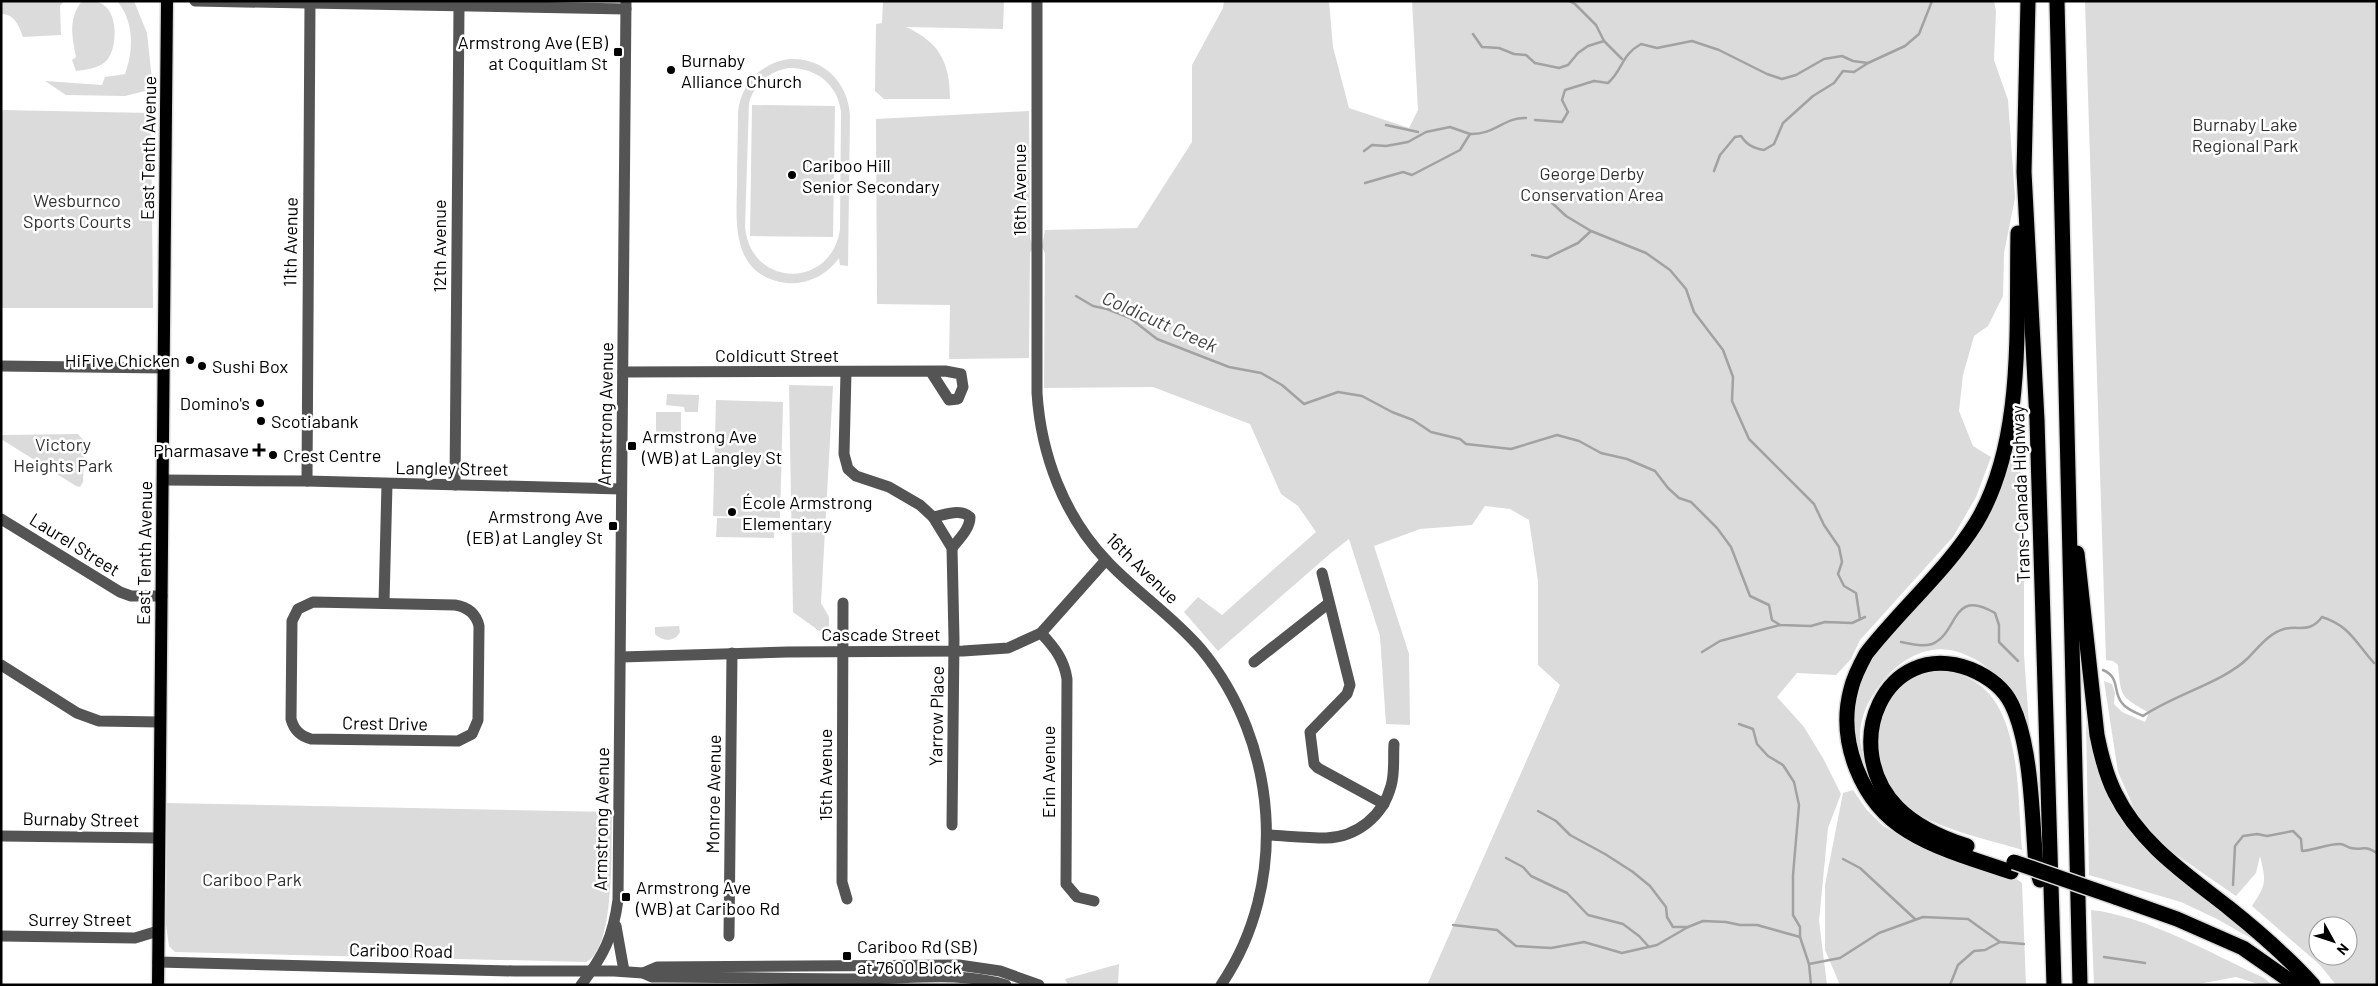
<svg xmlns="http://www.w3.org/2000/svg" width="2378" height="986" font-family="Barlow,sans-serif">
  <rect width="100%" height="100%" fill="#fff"/>
  <g fill="#dbdbdb" fill-rule="evenodd">
    <path d="M1 1H64L60 6 61 35 23 37C19 26 15 14 1 14Z"/>
    <path d="M82 1C92 1 100 0 107 8 118 20 117 52 105 62 99 68 85 70 76 71L72 60 76 57C72 36 68 19 82 1Z"/>
    <path d="M117 1H134L147 33 153 89 125 96 66 95 45 81 102 85 105 77 125 74C134 51 134 20 117 1Z"/>
    <path d="M883 1H1004L1003 29 906 27C939 42 950 62 950 99H884L875 91 876 24 882 23Z"/>
    <path d="M1224 1H1329L1333 47 1349 108 1409 128 1418 110 1412 1H1994L1996 11 1994 60 2008 100 2015 198 2004 253 2003 296 1988 326 1974 336 1963 375 1959 411 1973 446 1991 457 1976 497 1953 537 1860 640 1851 659 1836 675 1797 673 1777 697 1804 727 1824 760 1841 794 1828 828 1819 921 1827 985H1427L1560 685 1538 665V581L1529 520 1510 509 1485 506 1472 525 1420 529 1374 546 1409 654 1410 725 1386 724 1380 636 1349 539 1331 553 1218 651 1184 612 1198 597 1222 615 1316 532 1298 506 1281 494 1250 424 1153 387 1044 388 1045 253 1042 247 1045 230 1137 228 1192 142V65L1223 8Z"/>
    <path d="M2085 1H2377V985H2336L2320 965 2252 906C2267 883 2266 882 2260 856L2256 873 2236 896 2165 847 2137 815 2118 772 2104 681 2112 684 2115 693 2114 704 2122 712 2145 722 2149 713C2121 696 2121 699 2118 665L2113 661 2106 660ZM2318 926H2348V956H2318Z"/>
    <path d="M789 59C823 57 848 82 850 115L848 266 840 265 839 258C827 275 807 285 786 283 732 275 736 226 737 185 737 161 738 136 738 112 741 84 761 63 789 59ZM788 68C815 67 838 84 841 112L840 229C832 289 751 289 745 227L749 103C754 84 769 72 788 68Z"/>
    <path d="M752 105 835 106 833 237 750 236Z"/>
    <path d="M1 110 151 113 153 308H1Z"/>
    <path d="M1029 111 1030 237 1033 247 1030 253 1029 358 949 359 950 305 877 304 876 119Z"/>
    <path d="M789 385 833 386 821 603 829 617V638L793 612Z"/>
    <path d="M667 394 699 395 698 412H685L684 407 666 405Z"/>
    <path d="M716 400 783 402 780 518 713 516Z"/>
    <rect x="656" y="412" width="25" height="26"/>
    <path d="M2018 414 2024 551V655L2030 738C2029 731 2028 723 2026 716 2013 683 1969 643 1932 650 1912 653 1894 667 1882 682 1869 699 1860 715 1860 737 1861 756 1870 775 1878 792L1871 793 1856 759 1851 704 1867 659 1969 538Z"/>
    <path d="M78 434 85 442 83 482 80 487 76 486 1 439V435Z"/>
    <path d="M717 518 775 519 774 538 716 537Z"/>
    <path d="M679 626 680 632C675 642 663 642 655 634V627Z"/>
    <path d="M1936 671C2025 673 2016 785 2022 850 1991 840 1942 830 1917 813 1883 789 1862 737 1886 699 1897 684 1919 675 1936 671Z"/>
    <path d="M2086 724 2096 765 2152 854 2179 879 2270 949 2217 919 2181 902 2089 875Z"/>
    <path d="M1853 790 1866 809 1883 826 1903 836 2015 878 2022 883 2026 985H1840L1825 950V885L1843 793Z"/>
    <path d="M167 803 612 812C611 841 616 949 586 962L175 952 169 946 166 925Z"/>
    <path d="M2091 910C2144 915 2215 955 2264 978L2272 985H2261L2236 977 2193 985H2094Z"/>
    <path d="M1119 964 1118 985H1068L1065 979Z"/>
  </g>
  <g fill="none" stroke-linecap="round" stroke-linejoin="round">
    <g stroke="#a2a2a2" stroke-width="2.5">
      <path d="M1569 1 1575 4 1596 25 1604 41 1622 59"/>
      <path d="M1473 34 1482 47 1499 48 1514 54 1526 55 1535 63 1559 68 1568 65 1578 53 1588 46 1604 41"/>
      <path d="M1535 120 1562 122 1568 112 1562 100 1565 90 1594 81 1608 83C1623 70 1621 55 1641 44L1657 48 1692 41 1719 50 1767 74 1782 79 1796 75 1824 59 1842 56 1853 61 1868 63 1905 46 1919 34 1932 1"/>
      <path d="M1386 125 1418 132"/>
      <path d="M1364 151 1372 145 1386 146 1408 142 1426 132 1450 127 1470 134"/>
      <path d="M1714 171 1720 155 1735 137 1741 136C1747 145 1753 148 1764 150L1774 144 1783 123 1813 96 1834 83 1843 71 1854 72 1868 63"/>
      <path d="M1365 183 1403 172 1412 175 1460 150 1470 134C1495 135 1504 117 1526 118"/>
      <path d="M1534 193 1550 201 1566 216 1591 231 1646 253 1670 270 1686 289 1694 312 1723 350 1733 377 1732 401 1749 439 1814 504 1824 525 1839 547 1842 562 1838 574 1844 586 1856 593 1860 619"/>
      <path d="M1532 255 1547 258 1578 243 1591 231"/>
      <path d="M1076 296 1093 306 1107 309 1130 318 1157 339 1229 367 1261 373 1282 385 1304 404 1338 392 1362 396 1392 412 1413 420 1431 432 1460 439 1466 444 1511 449 1557 435 1579 441 1601 453 1627 459 1655 471 1668 488 1679 498 1691 502 1717 528 1731 547 1750 596 1769 605 1772 620 1780 625 1811 626 1825 622 1852 623 1865 617"/>
      <path d="M1901 642C1911 644 1922 647 1932 644 1959 633 1951 587 1995 613L1999 625V642L2018 661"/>
      <path d="M1702 652 1720 641 1780 625"/>
      <path d="M2103 670C2121 678 2112 691 2122 703 2126 709 2136 713 2143 716 2173 695 2224 682 2248 658 2258 648 2269 633 2284 629 2300 625 2309 634 2322 617 2350 626 2355 642 2374 663"/>
      <path d="M1739 724 1753 729 1757 744 1768 756 1783 765 1794 782 1799 805 1793 875V915L1800 927V937"/>
      <path d="M1538 811 1556 821 1570 835 1605 854 1633 872 1650 886 1666 907 1667 917 1673 927H1688"/>
      <path d="M1506 858 1523 867 1531 876 1567 893 1588 915 1623 924 1639 936 1649 947"/>
      <path d="M1843 859 1860 868 1915 919"/>
      <path d="M2233 885 2235 846 2243 836 2257 834 2267 836 2293 831 2301 839 2302 851C2316 850 2326 844 2340 844 2344 844 2347 847 2351 848 2364 851 2362 844 2377 853"/>
      <path d="M1453 925 1497 930 1516 946 1551 948 1584 942 1622 953 1657 945 1688 927 1703 921 1726 922 1740 925H1757L1800 937 1809 964 1811 985"/>
      <path d="M2104 957 2145 963"/>
      <path d="M1809 964 1840 958 1879 933 1923 917 1968 919 2000 942 2024 944"/>
      <path d="M1950 985 1958 965 1974 951 1985 950 2000 942"/>
    </g>
    <defs>
      <path id="major" d="M158 985 167 1"/>
      <g id="highway">
        <path d="M2028 1 2024 172 2037 420 2054 985"/>
        <path d="M2057 1 2080 985"/>
        <path d="M2077 553 2097 735C2101 755 2106 775 2115 793 2140 844 2186 874 2229 908 2259 932 2287 956 2313 985"/>
        <path d="M1967 846C1942 838 1917 827 1898 808 1838 748 1884 637 1970 669 1987 676 2004 688 2012 705 2032 747 2032 819 2036 866L2040 880"/>
        <path d="M2011 872C1976 860 1939 850 1908 831 1861 803 1837 741 1851 689 1854 676 1860 665 1866 654 1901 609 1946 571 1976 523 2025 442 2016 325 2018 233"/>
        <path d="M2115 897 2177 919 2243 948 2296 985"/>
      </g>
    </defs>
    <use href="#major" stroke="#dbdbdb" stroke-width="15"/>
    <use href="#highway" stroke="#dbdbdb" stroke-width="18"/>
    <g stroke="#545454" stroke-width="11">
      <path d="M195 1 626 9"/>
      <path d="M1037 1V393C1041 455 1064 516 1107 561 1136 592 1173 616 1201 649 1278 742 1290 884 1221 985"/>
      <path d="M1 366 164 368"/>
      <path d="M623 372 945 371 961 374 963 387 958 399 949 400 931 372"/>
      <path d="M846 372 844 454 848 469 856 476 889 487 920 505 933 517 952 548 954 639 952 825"/>
      <path d="M163 480 307 481 621 489"/>
      <path d="M307 481 310 4"/>
      <path d="M455 485 459 7"/>
      <path d="M933 517C945 515 960 508 970 517 970 529 959 539 952 548"/>
      <path d="M1 519 120 592 131 596H162"/>
      <path d="M1322 573 1350 685 1347 694 1310 732 1314 764 1318 768 1384 804"/>
      <path d="M313 602 455 605C467 607 476 613 479 626L478 720 472 734 458 741 311 739C300 736 294 730 291 719L292 621 298 609Z"/>
      <path d="M384 603 387 484"/>
      <path d="M843 603 842 882 847 899"/>
      <path d="M1041 633C1054 647 1064 659 1067 679L1066 884 1077 897 1094 901"/>
      <path d="M621 657 787 652 963 651 1008 648 1041 633 1106 560"/>
      <path d="M1254 662 1329 603"/>
      <path d="M1 665 77 713 99 721 160 722"/>
      <path d="M1268 835C1287 836 1307 838 1326 838 1357 837 1383 816 1391 786 1395 773 1393 758 1394 744"/>
      <path d="M1 836 159 838"/>
      <path d="M616 926 624 971"/>
      <path d="M1 936 135 938 158 931"/>
      <path d="M729 936 732 653"/>
      <path d="M158 962 514 971H614L643 973 652 977H664C730 977 796 979 862 979 911 979 959 971 1006 985"/>
      <path d="M643 973 657 967 959 965 1000 971 1039 985"/>
      <path d="M581 985C604 955 613 937 618 900L626 1"/>
    </g>
    <use href="#major" stroke="#000" stroke-width="12"/>
    <use href="#highway" stroke="#000" stroke-width="15"/>
    <defs>
      <path id="highway-bridge" d="M2014 862 2115 897"/>
    </defs>
    <use href="#highway-bridge" stroke="#dbdbdb" stroke-width="18" stroke-linecap="butt"/>
    <use href="#highway-bridge" stroke="#000" stroke-width="15"/>
  </g>
  <g fill="#000" stroke="#fff" stroke-width="2">
    <rect x="613" y="47" width="10" height="10" rx="2.5"/>
    <circle cx="671" cy="70" r="5"/>
    <circle cx="792" cy="175" r="5"/>
    <circle cx="190" cy="360" r="5"/>
    <circle cx="202" cy="366" r="5"/>
    <circle cx="260" cy="403" r="5"/>
    <circle cx="261" cy="421" r="5"/>
    <rect x="627" y="441" width="10" height="10" rx="2.5"/>
    <path d="M256.5 442.5h5v5h5v5h-5v5h-5v-5h-5v-5h5z"/>
    <circle cx="273" cy="455" r="5"/>
    <circle cx="732" cy="512" r="5"/>
    <rect x="608" y="521" width="10" height="10" rx="2.5"/>
    <rect x="621" y="892" width="10" height="10" rx="2.5"/>
    <rect x="842" y="951" width="10" height="10" rx="2.5"/>
  </g>
  <g text-anchor="middle" dominant-baseline="central" stroke-width="5" stroke-linejoin="round" paint-order="stroke">
    <g font-size="18" fill="#000" stroke="#fff" text-anchor="start">
      <text x="608" y="42" text-anchor="end">Armstrong Ave (EB)<tspan x="608" dy="21">at Coquitlam St</tspan></text>
      <text x="681" y="60">Burnaby<tspan x="681" dy="21">Alliance Church</tspan></text>
      <text x="802" y="165">Cariboo Hill<tspan x="802" dy="21">Senior Secondary</tspan></text>
      <text x="180" y="360" text-anchor="end">HiFive Chicken</text>
      <text x="212" y="366">Sushi Box</text>
      <text x="250" y="403" text-anchor="end">Domino's</text>
      <text x="271" y="421">Scotiabank</text>
      <text x="642" y="436">Armstrong Ave<tspan x="642" dy="21">(WB) at Langley St</tspan></text>
      <text x="249" y="450" text-anchor="end">Pharmasave</text>
      <text x="283" y="455">Crest Centre</text>
      <text x="742" y="502">École Armstrong<tspan x="742" dy="21">Elementary</tspan></text>
      <text x="603" y="516" text-anchor="end">Armstrong Ave<tspan x="603" dy="21">(EB) at Langley St</tspan></text>
      <text x="636" y="887">Armstrong Ave<tspan x="636" dy="21">(WB) at Cariboo Rd</tspan></text>
      <text x="857" y="946">Cariboo Rd (SB)<tspan x="857" dy="21">at 7600 Block</tspan></text>
    </g>
    <g font-size="18" fill="#323232" stroke="#fff">
      <text x="2245" y="124">Burnaby Lake<tspan x="2245" dy="21">Regional Park</tspan></text>
      <text x="1592" y="173">George Derby<tspan x="1592" dy="21">Conservation Area</tspan></text>
      <text x="77" y="200">Wesburnco<tspan x="77" dy="21">Sports Courts</tspan></text>
      <text x="63" y="444">Victory<tspan x="63" dy="21">Heights Park</tspan></text>
      <text x="252" y="879">Cariboo Park</text>
    </g>
    <g font-size="18" fill="#000" stroke="#fff">
      <text transform="translate(148 148) rotate(-89)">East Tenth Avenue</text>
      <text transform="translate(1019 190) rotate(-90)">16th Avenue</text>
      <text transform="translate(290 242) rotate(-89)">11th Avenue</text>
      <text transform="translate(439 246) rotate(-90)">12th Avenue</text>
      <text x="777" y="355">Coldicutt Street</text>
      <text transform="translate(605 414) rotate(-89)">Armstrong Avenue</text>
      <text transform="translate(452 468) rotate(1)">Langley Street</text>
      <text transform="translate(2020 494) rotate(-92)">Trans-Canada Highway</text>
      <text transform="translate(75 544) rotate(32)">Laurel Street</text>
      <text transform="translate(144 553) rotate(-89)">East Tenth Avenue</text>
      <text transform="translate(1143 568) rotate(44)">16th Avenue</text>
      <text x="881" y="634">Cascade Street</text>
      <text transform="translate(936 716) rotate(-89)">Yarrow Place</text>
      <text transform="translate(385 723) rotate(1)">Crest Drive</text>
      <text transform="translate(1048 772) rotate(-90)">Erin Avenue</text>
      <text transform="translate(825 775) rotate(-90)">15th Avenue</text>
      <text transform="translate(713 794) rotate(-89)">Monroe Avenue</text>
      <text transform="translate(81 819) rotate(1)">Burnaby Street</text>
      <text transform="translate(601 819) rotate(-89)">Armstrong Avenue</text>
      <text x="80" y="919">Surrey Street</text>
      <text transform="translate(401 950) rotate(1)">Cariboo Road</text>
    </g>
    <g font-size="19" font-style="italic" fill="#434343" stroke="#fff">
      <text transform="translate(1160 321) rotate(24)">Coldicutt Creek</text>
    </g>
  </g>
  <rect width="2378" height="986" fill="none" stroke="#000000" stroke-width="5"/>
  <g transform="translate(2333 941) rotate(130)"><circle r="24" fill="#ffffff" stroke="#999999"/>
  <path d="M0-4L9 19L0 12L-9 19Z" fill="#000000"/>
  <text y="-8" font-size="14" font-weight="bold" text-anchor="middle" fill="#000000">N</text>
  </g>
</svg>
